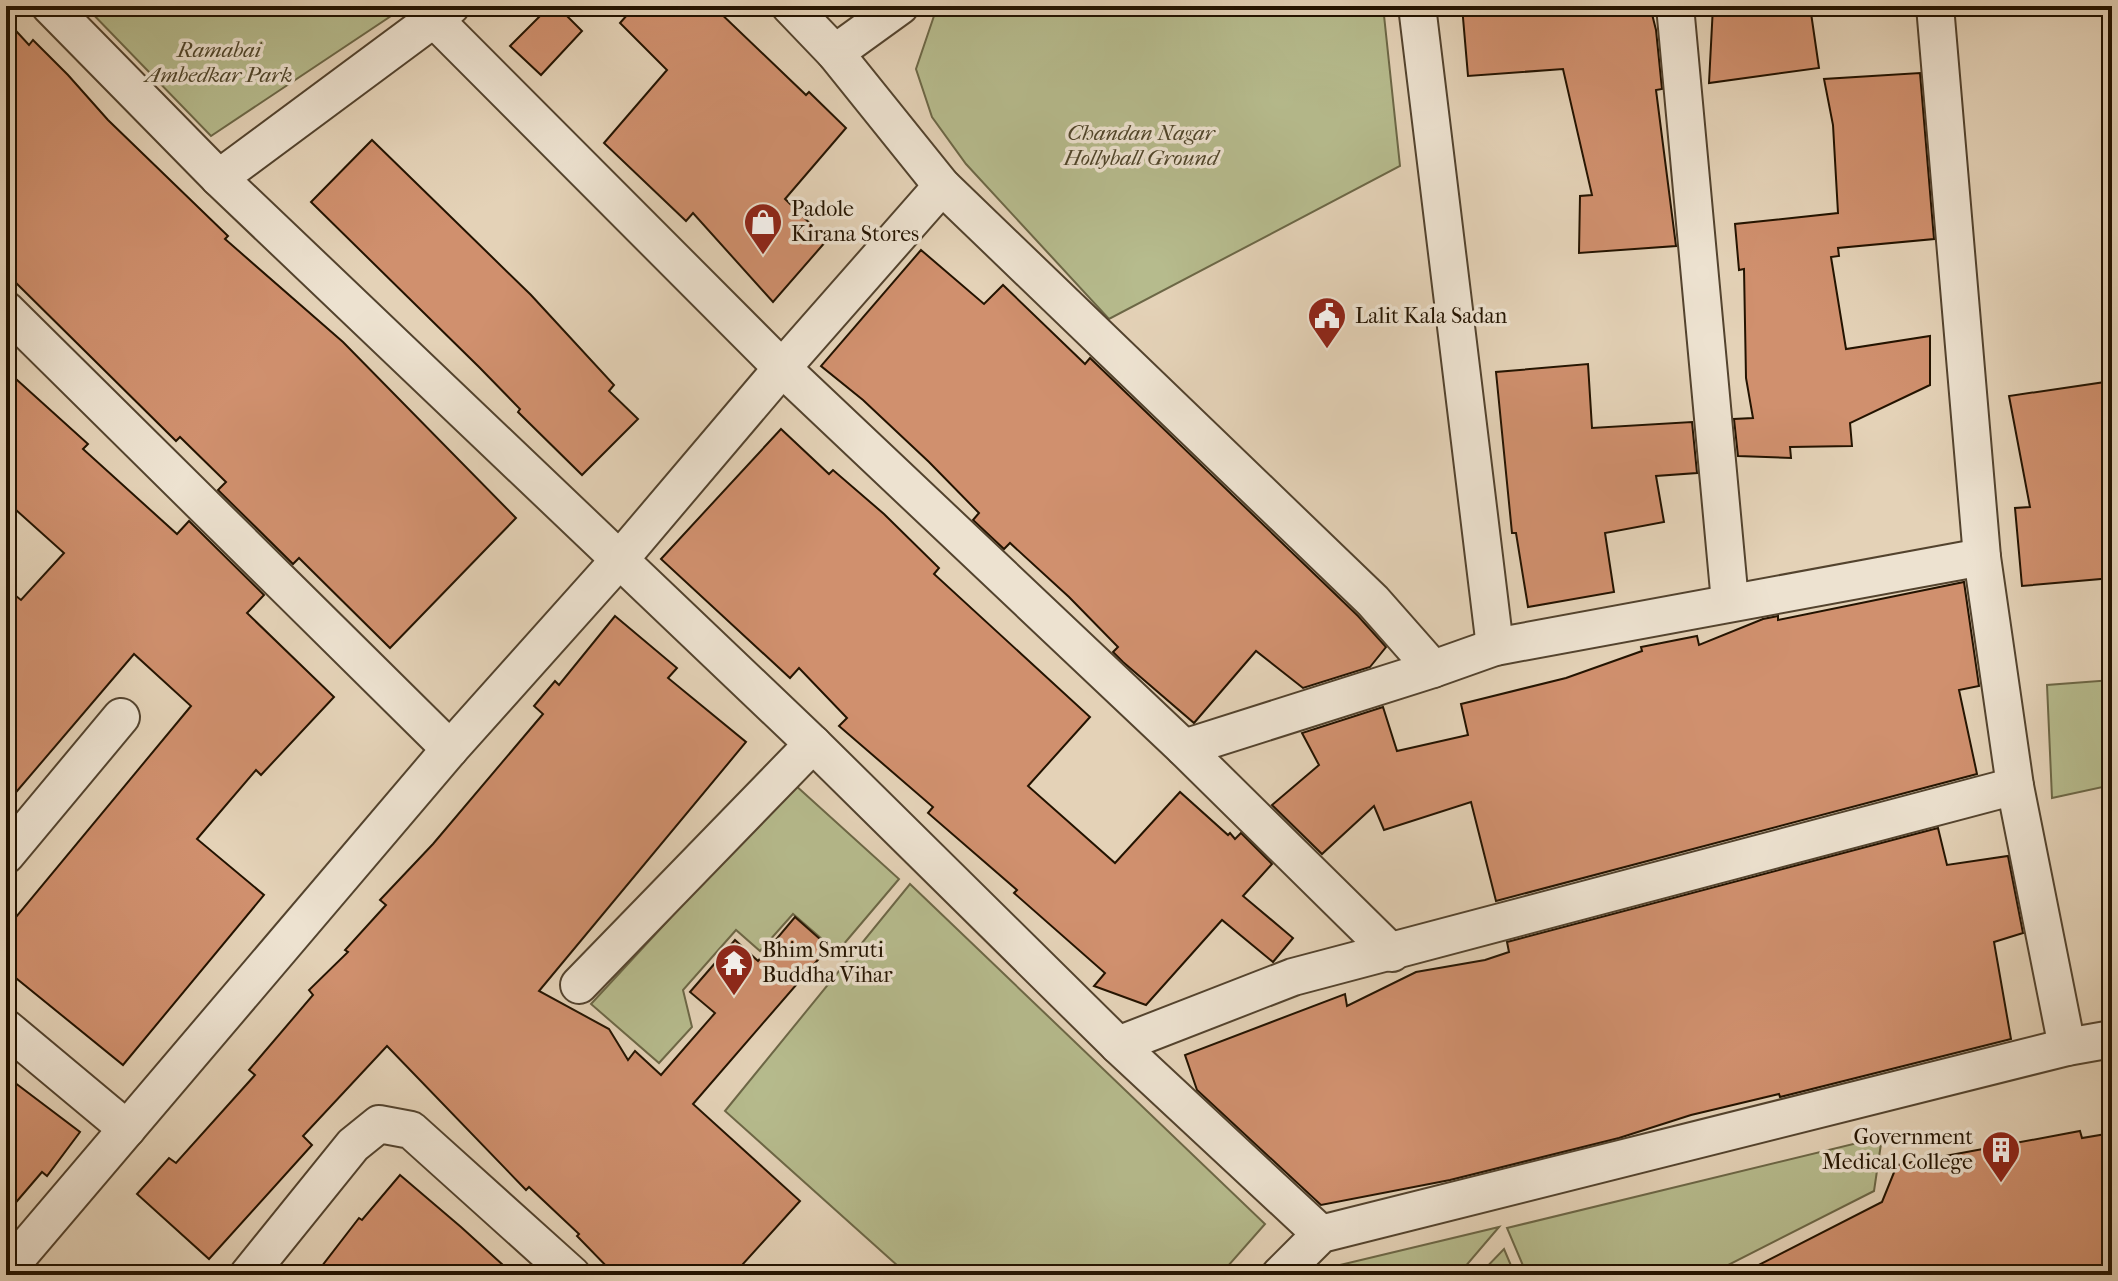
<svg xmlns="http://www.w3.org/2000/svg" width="2118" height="1281" font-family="'IM FELL French Canon',serif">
  <rect width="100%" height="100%" fill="#e4d2b7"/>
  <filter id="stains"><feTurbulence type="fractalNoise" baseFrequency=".0025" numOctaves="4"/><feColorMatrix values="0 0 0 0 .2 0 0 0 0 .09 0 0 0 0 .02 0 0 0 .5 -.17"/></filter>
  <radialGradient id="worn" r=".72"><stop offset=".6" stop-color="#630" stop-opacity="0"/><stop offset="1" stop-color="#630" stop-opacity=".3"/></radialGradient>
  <g fill="#b6bb8d" stroke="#6c6746" stroke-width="2">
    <path d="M85 6H406L211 136Z"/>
    <path d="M944 6H1383L1400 166 1109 319 966 164 932 117 916 69 935 13Z"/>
    <path d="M2112 680V785L2052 798 2047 685Z"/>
    <path d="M794 784 899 879 837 952 793 914 760 951 736 930 683 990 692 1027 659 1063 591 1004Z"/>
    <path d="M910 884 1265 1224 1220 1275H908L725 1111Z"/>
    <path d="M1882 1137 1874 1191 1726 1266 1727 1275H1527L1507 1228Z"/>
    <path d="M1499 1227 1458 1275H1353L1340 1265Z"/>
    <path d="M1504 1249 1515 1275H1479Z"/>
  </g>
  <g fill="#d0906e" stroke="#231300" stroke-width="2">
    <path d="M550 6H557L582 31 541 75 510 46Z"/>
    <path d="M635 6H713L806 95 809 92 846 128 785 199 827 240 773 302 693 213 686 221 604 143 667 70 620 23Z"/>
    <path d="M1462 6H1650L1656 30 1662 89 1656 90 1676 246 1579 253 1580 196 1592 195 1563 69 1468 76Z"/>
    <path d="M1713 6H1810L1819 68 1709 83Z"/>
    <path d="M6 20 29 45 33 40 68 75 108 120 228 236 225 239 343 342 516 518 390 648 299 558 293 564 218 490 226 482 180 437 176 441 6 273Z"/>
    <path d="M1920 73 1934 239 1838 248 1839 256 1831 257 1846 349 1930 336V385L1850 423 1852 446 1790 447 1791 458 1738 456 1734 419 1753 418 1746 378 1744 269 1739 270 1735 224 1838 213 1833 125 1824 79Z"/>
    <path d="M372 140 531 295 614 385 609 391 638 419 582 475 518 412 520 409 479 367 311 202Z"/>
    <path d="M921 250 984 304 1003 285 1085 364 1090 358 1358 616 1386 647 1370 667 1303 688 1256 651 1194 723 1123 662 1113 652 1118 647 1069 597 1010 543 1004 549 973 520 979 513 929 462 863 400 821 366Z"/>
    <path d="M1588 364 1592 428 1692 422 1697 473 1656 476 1664 522 1605 533 1614 592 1528 607 1516 533H1512L1496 372Z"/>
    <path d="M6 370 88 444 83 449 177 534 189 521 264 595 247 613 334 697 261 775 256 770 197 839 264 895 123 1065 6 970V929L191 706 134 654 6 804V588L21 600 64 553 6 501Z"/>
    <path d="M2112 381V578L2022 586 2015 508 2030 507 2009 396Z"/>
    <path d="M781 429 829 474 833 470 884 514 939 568 934 574 1090 717 1028 786 1115 863 1180 792 1228 835 1230 833 1235 839 1241 833 1272 864 1243 896 1293 938 1273 962 1222 920 1146 1005 1094 986 1105 973 1014 893 1017 890 928 813 933 807 839 726 847 718 799 668 790 678 661 559Z"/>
    <path d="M1964 582 1979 686 1959 690 1977 774 1496 901 1471 802 1384 830 1374 806 1322 854 1272 805 1319 765 1302 733 1383 707 1397 751 1468 735 1461 704 1566 678 1642 651 1641 647 1697 636 1699 645 1763 619 1778 616V620Z"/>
    <path d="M615 616 677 668 668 678 746 742 539 991 609 1029 628 1060 635 1051 661 1075 715 1013 690 992 735 940 758 961 795 917 829 947 693 1104 800 1201 733 1275H615L577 1236 579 1234 529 1187 526 1190 387 1046 303 1136 312 1145 209 1259 137 1194 169 1158 176 1163 255 1075 249 1070 313 995 309 990 348 952 345 950 386 905 380 900 433 844 543 714 534 706 555 681 559 685Z"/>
    <path d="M1938 828 1947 865 2008 856 2023 933 1994 942 2011 1039 1780 1097 1779 1094 1691 1115 1619 1138 1450 1180 1321 1205 1197 1090 1185 1055 1345 994 1347 1006 1416 972 1485 960 1509 952 1507 942Z"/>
    <path d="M6 1076 80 1132 47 1176 42 1172 6 1214Z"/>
    <path d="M2080 1131 2082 1138 2112 1133V1275H1739L1882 1202 1897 1165Z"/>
    <path d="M400 1175 461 1227 514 1275H315L359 1218 362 1220Z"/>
  </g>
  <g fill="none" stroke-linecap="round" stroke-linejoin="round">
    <defs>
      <g id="street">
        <path d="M50 6 219 178"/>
        <path d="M451 6 219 178 813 744 1118 1045 1321 1234"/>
        <path d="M790 6 835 53 942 186 1373 601 1433 669 1495 647 1982 557"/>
        <path d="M1417 6 1495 647"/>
        <path d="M1675 6 1730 602"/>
        <path d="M1935 6 1982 557 2015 786 2067 1047"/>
        <path d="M433 18 782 368 1184 748"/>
        <path d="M835 53 900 6"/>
        <path d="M6 310 450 749"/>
        <path d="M6 855 121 717"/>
        <path d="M1392 953 1184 748 1433 669"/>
        <path d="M579 985 813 744"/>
        <path d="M6 1028 127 1129"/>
        <path d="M1118 1045 1293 977 2015 786"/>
        <path d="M6 1271 450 749 620 559 782 368 942 186"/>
        <path d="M248 1275 353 1145 379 1124 411 1130 572 1275"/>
        <path d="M1280 1275 1321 1234 2067 1047 2112 1039"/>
      </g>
    </defs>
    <use href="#street" stroke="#53432e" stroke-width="40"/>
    <use href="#street" stroke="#ede2d0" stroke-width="36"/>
  </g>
  <defs>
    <symbol id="shop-pin" viewBox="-11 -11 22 30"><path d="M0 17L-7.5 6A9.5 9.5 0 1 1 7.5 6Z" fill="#8f2418" stroke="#ede2d0"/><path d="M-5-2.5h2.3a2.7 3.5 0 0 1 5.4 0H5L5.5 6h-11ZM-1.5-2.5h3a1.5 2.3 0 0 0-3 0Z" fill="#fff"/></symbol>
    <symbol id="civic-pin" viewBox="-11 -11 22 30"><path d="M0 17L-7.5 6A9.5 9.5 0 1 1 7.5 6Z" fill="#8f2418" stroke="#ede2d0"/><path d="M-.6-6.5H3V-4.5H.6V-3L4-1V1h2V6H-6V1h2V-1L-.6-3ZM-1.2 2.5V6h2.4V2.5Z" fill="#fff"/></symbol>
    <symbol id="temple-pin" viewBox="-11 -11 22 30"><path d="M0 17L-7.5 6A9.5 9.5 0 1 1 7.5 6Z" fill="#8f2418" stroke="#ede2d0"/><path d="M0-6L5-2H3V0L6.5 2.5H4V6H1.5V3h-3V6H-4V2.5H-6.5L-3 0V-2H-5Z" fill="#fff"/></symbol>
    <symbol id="building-pin" viewBox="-11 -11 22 30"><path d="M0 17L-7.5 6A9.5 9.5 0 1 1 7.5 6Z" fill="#8f2418" stroke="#ede2d0"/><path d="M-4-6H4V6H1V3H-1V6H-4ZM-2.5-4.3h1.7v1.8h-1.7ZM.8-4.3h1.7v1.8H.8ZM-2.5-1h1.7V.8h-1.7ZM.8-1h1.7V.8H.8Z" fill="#fff"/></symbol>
  </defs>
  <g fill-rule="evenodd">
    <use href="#shop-pin" x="741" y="200" width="44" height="60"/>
    <use href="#civic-pin" x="1305" y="294" width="44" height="60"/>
    <use href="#temple-pin" x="712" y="941" width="44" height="60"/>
    <use href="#building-pin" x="1979" y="1128" width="44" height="60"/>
  </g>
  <g text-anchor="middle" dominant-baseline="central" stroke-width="7" stroke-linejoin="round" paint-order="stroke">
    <g font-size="22" font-style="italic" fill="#4f452a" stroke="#ede2d0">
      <text x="219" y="50">Ramabai<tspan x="219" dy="25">Ambedkar Park</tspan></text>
      <text x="1141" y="133">Chandan Nagar<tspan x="1141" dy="25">Hollyball Ground</tspan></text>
    </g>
    <g font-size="22" fill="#231300" stroke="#ede2d0" text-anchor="start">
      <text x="791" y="209">Padole<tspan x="791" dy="25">Kirana Stores</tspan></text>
      <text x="1355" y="316">Lalit Kala Sadan</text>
      <text x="762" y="950">Bhim Smruti<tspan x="762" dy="25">Buddha Vihar</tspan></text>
      <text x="1973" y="1137" text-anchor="end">Government<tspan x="1973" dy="25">Medical College</tspan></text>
    </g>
  </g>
  <rect width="2118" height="1281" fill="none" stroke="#e4d2b7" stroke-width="32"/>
  <rect x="8" y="8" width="2102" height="1265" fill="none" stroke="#231300" stroke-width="4"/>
  <rect x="16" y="16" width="2086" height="1249" fill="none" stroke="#231300" stroke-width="2"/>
  <rect width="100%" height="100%" filter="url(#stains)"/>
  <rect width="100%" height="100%" fill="url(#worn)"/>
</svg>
